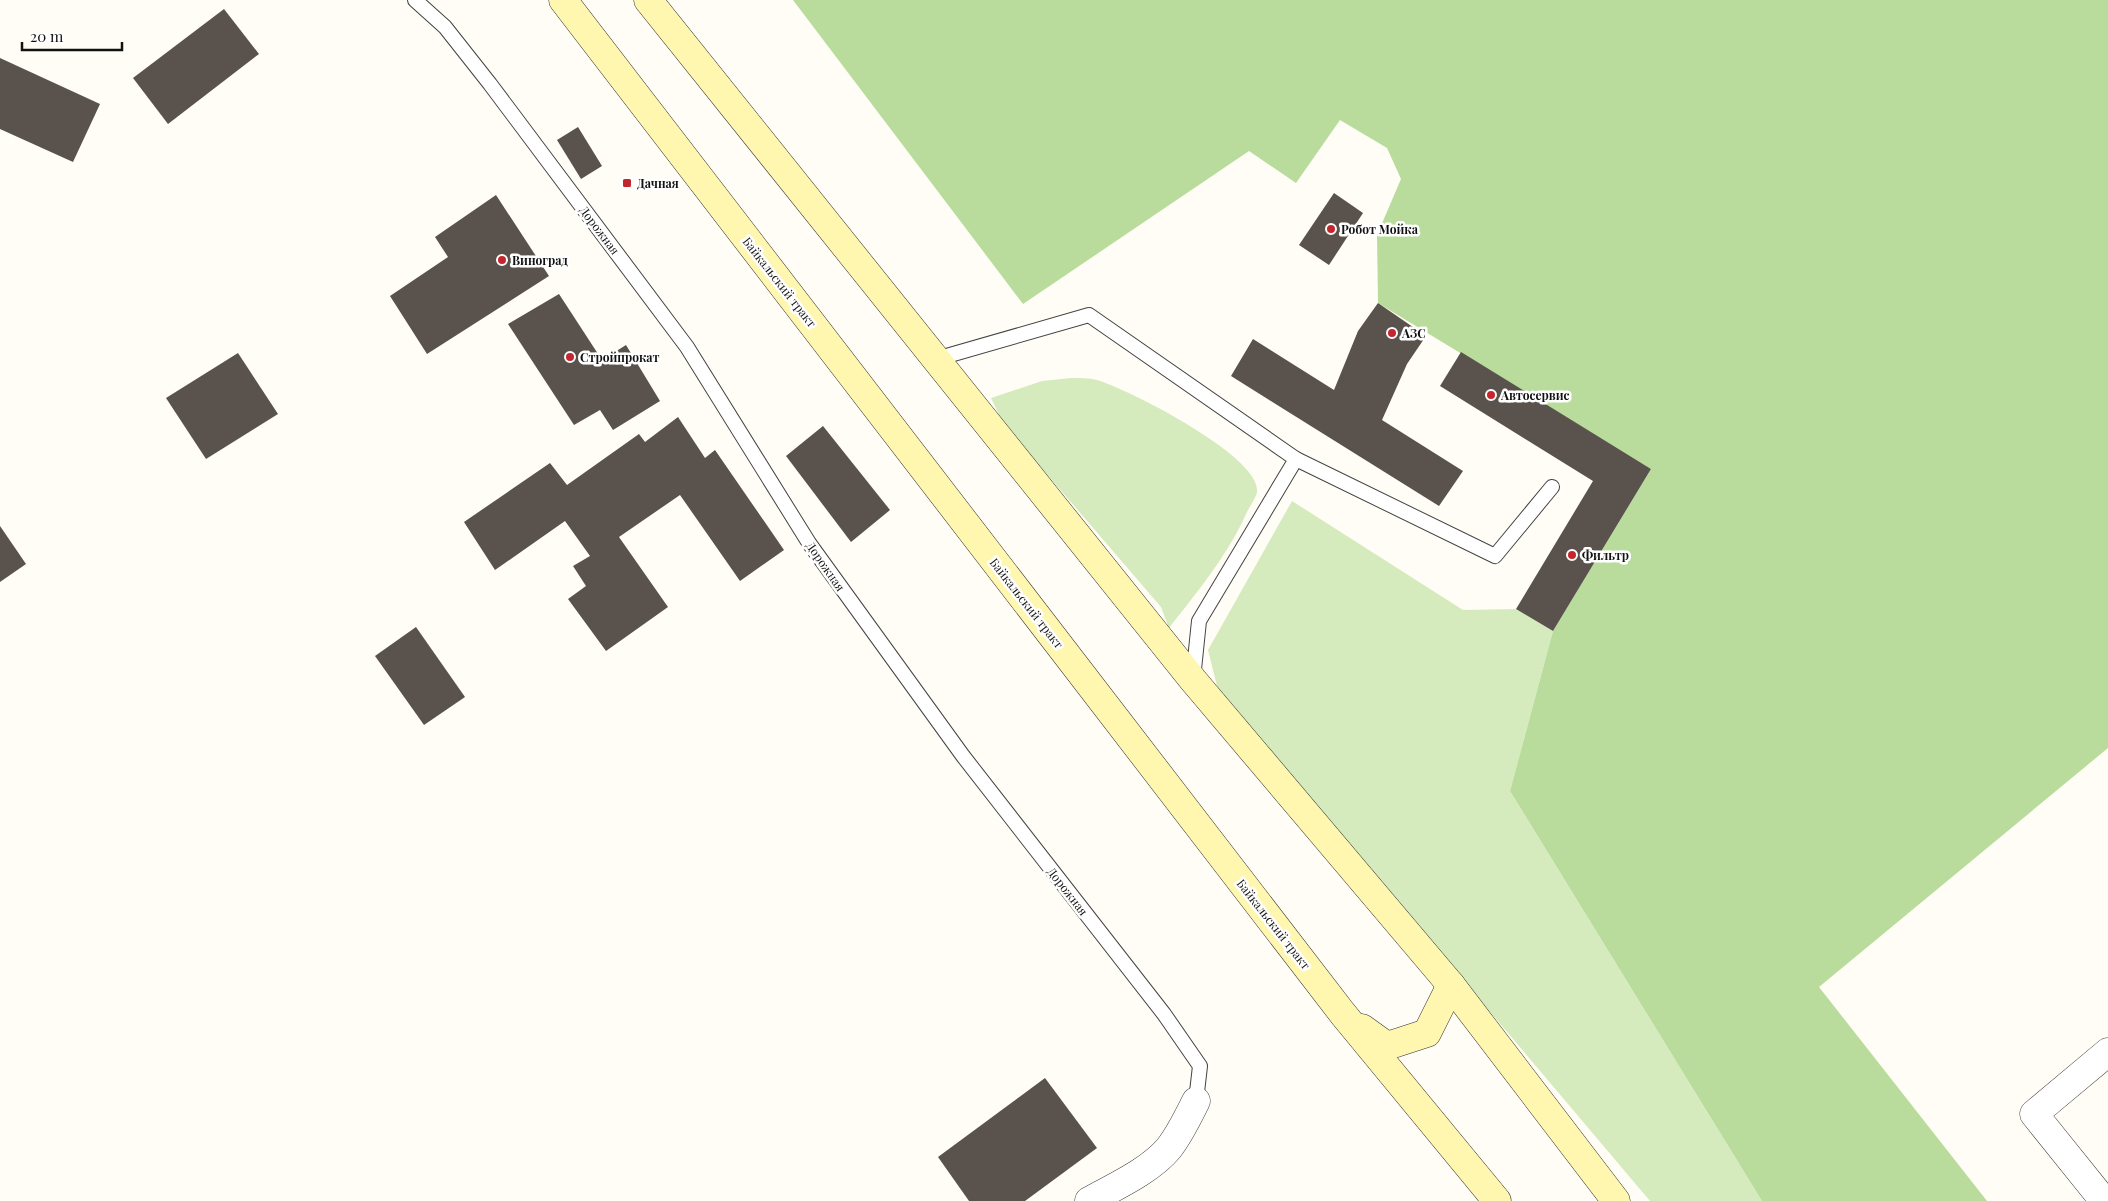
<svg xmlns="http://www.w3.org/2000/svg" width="2108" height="1201" font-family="'Playfair Display',serif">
  <rect width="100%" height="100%" fill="#fffdf5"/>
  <g fill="#d5ebbd">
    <path d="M1071 378C1079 378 1089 378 1097 380 1128 389 1262 457 1257 492 1256 498 1250 506 1247 512 1228 555 1198 591 1169 628L1161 607 1003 423 991 398 1042 381Z"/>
    <path d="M1292 501 1463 610 1516 609 1553 631 1510 791 1762 1201H1650L1218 690 1208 650Z"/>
  </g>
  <path fill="#b9dc9c" d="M793 0H2108V748L1819 987 1987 1201H1762L1510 791 1553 631 1651 469 1378 303 1377 235 1401 179 1387 148 1340 120 1296 183 1249 151 1023 304Z"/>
  <g fill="#5a524d">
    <path d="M224 9 259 54 168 124 133 78Z"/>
    <path d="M0 58 100 104 73 162 0 129Z"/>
    <path d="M578 127 602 166 581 179 557 140Z"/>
    <path d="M1334 193 1363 213 1329 265 1299 245Z"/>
    <path d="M496 195 549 276 427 354 390 296 448 257 435 237Z"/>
    <path d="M559 294 602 360 626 345 660 401 613 430 600 410 574 425 508 324Z"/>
    <path d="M1378 303 1426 336 1407 364 1382 420 1463 471 1439 506 1231 376 1253 339 1334 390 1358 331Z"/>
    <path d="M1461 352 1651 469 1553 631 1516 609 1593 481 1440 386Z"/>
    <path d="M238 353 278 414 206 459 166 398Z"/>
    <path d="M678 417 705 458 715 450 784 550 740 581 680 495 619 537 668 607 606 651 568 599 586 586 573 566 590 556 565 521 495 570 464 522 550 463 567 485 639 434 645 442Z"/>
    <path d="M823 426 890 510 851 542 786 456Z"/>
    <path d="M0 526 26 564 0 582Z"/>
    <path d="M416 627 465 697 424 725 375 656Z"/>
    <path d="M1045 1078 1097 1148 1025 1201H969L938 1157Z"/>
  </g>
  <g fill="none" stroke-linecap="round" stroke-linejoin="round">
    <defs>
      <g id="service">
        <path d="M415 0 445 27 490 84 687 347 809 543 963 756 1164 1014 1200 1066 1196 1101"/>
        <path d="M936 359 1089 315 1296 459 1199 621 1193 679"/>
        <path d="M1296 459 1495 556 1552 487"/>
      </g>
      <g id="minor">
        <path d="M1089 1201C1114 1187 1150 1171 1169 1148 1180 1134 1188 1117 1196 1101"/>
        <path d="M2104 1201 2034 1114 2108 1052"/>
      </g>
      <g id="secondary">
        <path d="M563 0 1343 1014 1497 1201"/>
        <path d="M648 0 1193 680 1451 985 1616 1201"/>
        <path d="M1362 1028 1387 1046 1427 1033 1451 985"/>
      </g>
    </defs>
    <use href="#service" stroke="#444" stroke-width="16"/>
    <use href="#minor" stroke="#444" stroke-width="29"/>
    <use href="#secondary" stroke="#333" stroke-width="29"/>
    <use href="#service" stroke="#fff" stroke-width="14"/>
    <use href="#minor" stroke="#fff" stroke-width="28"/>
    <use href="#secondary" stroke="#fff6b0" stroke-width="28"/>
  </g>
  <g fill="#c4262e" stroke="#fff" stroke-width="2">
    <rect x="622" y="178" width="10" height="10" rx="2.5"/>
    <circle cx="1331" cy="229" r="5"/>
    <circle cx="502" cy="260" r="5"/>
    <circle cx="1392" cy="333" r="5"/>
    <circle cx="570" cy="357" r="5"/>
    <circle cx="1491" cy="395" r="5"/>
    <circle cx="1572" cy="555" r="5"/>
  </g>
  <g text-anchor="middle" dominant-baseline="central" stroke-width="5" stroke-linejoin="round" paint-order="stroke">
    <g font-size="12" font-weight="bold" fill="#111" stroke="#fff" text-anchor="start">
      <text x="637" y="183">Дачная</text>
      <text x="1341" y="229">Робот Мойка</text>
      <text x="512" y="260">Виноград</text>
      <text x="1402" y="333">АЗС</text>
      <text x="580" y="357">Стройпрокат</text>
      <text x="1501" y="395">Автосервис</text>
      <text x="1582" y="555">Фильтр</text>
    </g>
    <g font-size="12" fill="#111" stroke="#fff">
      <text transform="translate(600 230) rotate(53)">Дорожная</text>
      <text transform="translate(780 282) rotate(52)">Байкальский тракт</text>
      <text transform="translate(826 566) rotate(55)">Дорожная</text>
      <text transform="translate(1027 603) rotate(52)">Байкальский тракт</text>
      <text transform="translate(1068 891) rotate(52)">Дорожная</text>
      <text transform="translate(1274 924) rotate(52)">Байкальский тракт</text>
    </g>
  </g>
  <path d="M22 42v8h100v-8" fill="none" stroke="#111111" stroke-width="2.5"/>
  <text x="30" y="42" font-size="15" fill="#111111" stroke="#ffffff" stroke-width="4" paint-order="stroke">20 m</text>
</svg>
